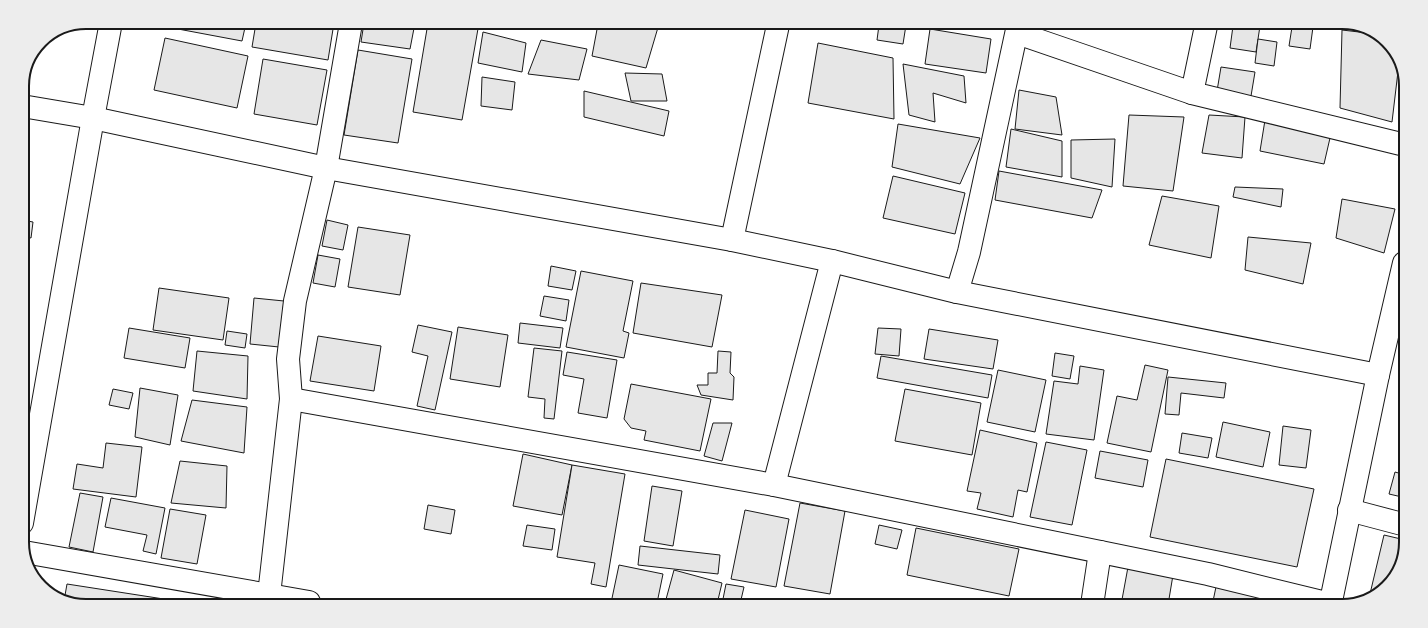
<svg xmlns="http://www.w3.org/2000/svg" width="1428" height="628" font-family="Poppins,sans-serif">
  <rect width="100%" height="100%" fill="#fff"/>
  <g fill="#e6e6e6" stroke="#1a1a1a">
    <path d="M163 22 246 23 242 41 162 26Z"/>
    <path d="M256 23H334L328 60 252 47Z"/>
    <path d="M364 23H415L410 49 361 42Z"/>
    <path d="M428 23H479L462 120 413 112Z"/>
    <path d="M598 24H659L646 68 592 56Z"/>
    <path d="M879 25H906L903 44 877 40Z"/>
    <path d="M1233 26H1260L1256 52 1230 48Z"/>
    <path d="M1292 27H1313L1310 49 1289 46Z"/>
    <path d="M930 29 991 39 986 73 925 64Z"/>
    <path d="M1342 30 1376 34 1393 47 1399 63 1392 122 1340 108Z"/>
    <path d="M483 32 526 43 522 72 478 63Z"/>
    <path d="M165 38 248 56 237 108 154 90Z"/>
    <path d="M1258 39 1277 42 1274 66 1255 63Z"/>
    <path d="M541 40 587 49 579 80 528 74Z"/>
    <path d="M818 43 893 58 894 119 808 103Z"/>
    <path d="M358 50 412 59 398 143 344 135Z"/>
    <path d="M263 59 327 70 317 125 254 114Z"/>
    <path d="M903 64 964 76 966 103 933 93 935 122 909 115Z"/>
    <path d="M1221 67 1255 72 1251 96 1217 91Z"/>
    <path d="M625 73 662 74 667 101H631Z"/>
    <path d="M482 77 515 82 512 110 481 106Z"/>
    <path d="M1019 90 1056 97 1062 135 1015 129Z"/>
    <path d="M584 91 669 111 664 136 584 117Z"/>
    <path d="M1129 115 1184 117 1173 191 1123 186Z"/>
    <path d="M1209 115 1245 117 1242 158 1202 153Z"/>
    <path d="M1265 120 1330 138 1324 164 1260 151Z"/>
    <path d="M898 124 980 138 960 184 892 167Z"/>
    <path d="M1011 129 1062 141V177L1006 167Z"/>
    <path d="M1115 139 1112 187 1071 178V140Z"/>
    <path d="M999 171 1102 190 1092 218 995 200Z"/>
    <path d="M893 176 965 193 955 234 883 218Z"/>
    <path d="M1235 187 1283 189 1281 207 1233 197Z"/>
    <path d="M1162 196 1219 206 1211 258 1149 245Z"/>
    <path d="M1342 199 1395 209 1384 253 1336 238Z"/>
    <path d="M22 220 33 222 31 238 22 236Z"/>
    <path d="M327 220 348 225 343 250 322 246Z"/>
    <path d="M358 227 410 235 400 295 348 287Z"/>
    <path d="M1248 237 1311 243 1303 284 1245 270Z"/>
    <path d="M22 241 27 242 22 264Z"/>
    <path d="M318 255 340 259 335 287 313 283Z"/>
    <path d="M551 266 576 271 572 290 548 286Z"/>
    <path d="M581 271 633 281 623 331 629 333 624 358 566 347Z"/>
    <path d="M641 283 722 295 712 347 633 333Z"/>
    <path d="M159 288 229 298 223 340 153 330Z"/>
    <path d="M544 296 569 300 566 321 540 316Z"/>
    <path d="M254 298 284 301 279 347 250 344Z"/>
    <path d="M520 323 563 328 560 348 518 343Z"/>
    <path d="M418 325 452 332 435 410 417 406 428 356 412 352Z"/>
    <path d="M458 327 508 335 500 387 450 379Z"/>
    <path d="M129 328 190 338 185 368 124 358Z"/>
    <path d="M878 328 901 329 899 356 875 354Z"/>
    <path d="M929 329 998 340 993 369 924 359Z"/>
    <path d="M227 331 247 334 245 348 225 345Z"/>
    <path d="M318 336 381 346 374 391 310 381Z"/>
    <path d="M534 348 562 351 554 419 544 418 545 399 528 397Z"/>
    <path d="M197 351 248 356 247 399 193 391Z"/>
    <path d="M718 351 731 352 730 373 734 377 733 400 701 395 697 385H708V373H717Z"/>
    <path d="M567 352 617 360 607 418 578 413 584 379 563 375Z"/>
    <path d="M1055 353 1074 356 1070 379 1052 376Z"/>
    <path d="M881 356 992 375 988 398 877 378Z"/>
    <path d="M1145 365 1168 370 1151 452 1107 443 1117 396 1137 400Z"/>
    <path d="M1080 366 1104 370 1094 440 1046 434 1054 381 1078 384Z"/>
    <path d="M998 370 1046 380 1035 432 987 422Z"/>
    <path d="M1168 377 1226 383 1224 398 1181 393 1179 415 1165 414Z"/>
    <path d="M631 384 711 399 700 451 644 440 646 431 631 428 624 419Z"/>
    <path d="M140 388 178 395 170 445 135 437Z"/>
    <path d="M113 389 133 393 129 409 109 405Z"/>
    <path d="M905 389 981 403 972 455 895 441Z"/>
    <path d="M192 400 247 407 244 453 181 441Z"/>
    <path d="M1223 422 1270 432 1263 467 1216 457Z"/>
    <path d="M713 423H732L722 461 704 456Z"/>
    <path d="M1283 426 1311 430 1306 468 1279 465Z"/>
    <path d="M980 430 1037 443 1027 492 1018 490 1013 517 977 509 981 493 967 491Z"/>
    <path d="M1182 433 1212 438 1208 458 1179 453Z"/>
    <path d="M1046 442 1087 450 1072 525 1030 517Z"/>
    <path d="M106 443 142 447 136 497 73 489 77 464 103 468Z"/>
    <path d="M1100 451 1148 460 1143 487 1095 478Z"/>
    <path d="M523 454 572 465 562 515 513 506Z"/>
    <path d="M1166 459 1314 489 1297 567 1150 537Z"/>
    <path d="M180 461 227 466 226 508 171 503Z"/>
    <path d="M572 465 625 474 606 587 591 584 595 563 557 557Z"/>
    <path d="M1395 472 1402 474V497L1389 494Z"/>
    <path d="M652 486 682 491 673 546 644 541Z"/>
    <path d="M80 493 103 497 93 552 69 547Z"/>
    <path d="M111 498 165 508 156 554 143 551 147 535 105 527Z"/>
    <path d="M800 503 845 511 830 594 784 586Z"/>
    <path d="M428 505 455 510 451 534 424 529Z"/>
    <path d="M170 509 206 515 197 564 161 558Z"/>
    <path d="M745 510 789 519 776 587 731 579Z"/>
    <path d="M527 525 555 529 552 550 523 546Z"/>
    <path d="M879 525 902 530 897 549 875 544Z"/>
    <path d="M916 528 1019 549 1009 596 907 575Z"/>
    <path d="M1384 535 1401 539V566L1378 595 1369 598Z"/>
    <path d="M640 546 720 555 718 574 638 565Z"/>
    <path d="M619 565 663 574 657 603H611Z"/>
    <path d="M1128 567 1173 575 1168 605H1121Z"/>
    <path d="M674 570 722 583 717 604 665 603Z"/>
    <path d="M1217 582 1310 606H1212Z"/>
    <path d="M67 584 183 602 64 601Z"/>
    <path d="M726 584 744 587 740 604H722Z"/>
    <path d="M783 599 810 604H782Z"/>
    <path d="M961 602 976 605H961Z"/>
  </g>
  <g fill="none" stroke-linecap="round" stroke-linejoin="round">
    <defs>
      <g id="minor">
        <path d="M1206 26 1192 93 1405 145"/>
        <path d="M1017 33 1192 93"/>
        <path d="M22 106 93 118 326 168 732 240 832 261 957 292 1378 375"/>
        <path d="M732 240 778 25"/>
        <path d="M957 292 969 252 1018 25"/>
        <path d="M291 399 774 485 1208 574 1330 604"/>
        <path d="M774 485 832 261"/>
        <path d="M1349 510 1402 524"/>
        <path d="M22 523 93 118 111 22"/>
        <path d="M24 552 309 602"/>
        <path d="M269 595 291 399 288 359 295 301 326 168 351 23"/>
        <path d="M1092 605 1100 552"/>
        <path d="M1330 606 1378 375 1404 263"/>
      </g>
    </defs>
    <use href="#minor" stroke="#1a1a1a" stroke-width="24"/>
    <use href="#minor" stroke="#fff" stroke-width="22"/>
  </g>
  <path d="M0 0H1428V628H0ZM86 29H1342A57 57 0 0 1 1399 86V542A57 57 0 0 1 1342 599H86A57 57 0 0 1 29 542V86A57 57 0 0 1 86 29Z" fill="#ededed" fill-rule="evenodd"/>
  <path fill="none" stroke="#1a1a1a" stroke-width="2" d="M86 29H1342A57 57 0 0 1 1399 86V542A57 57 0 0 1 1342 599H86A57 57 0 0 1 29 542V86A57 57 0 0 1 86 29Z"/>
</svg>
